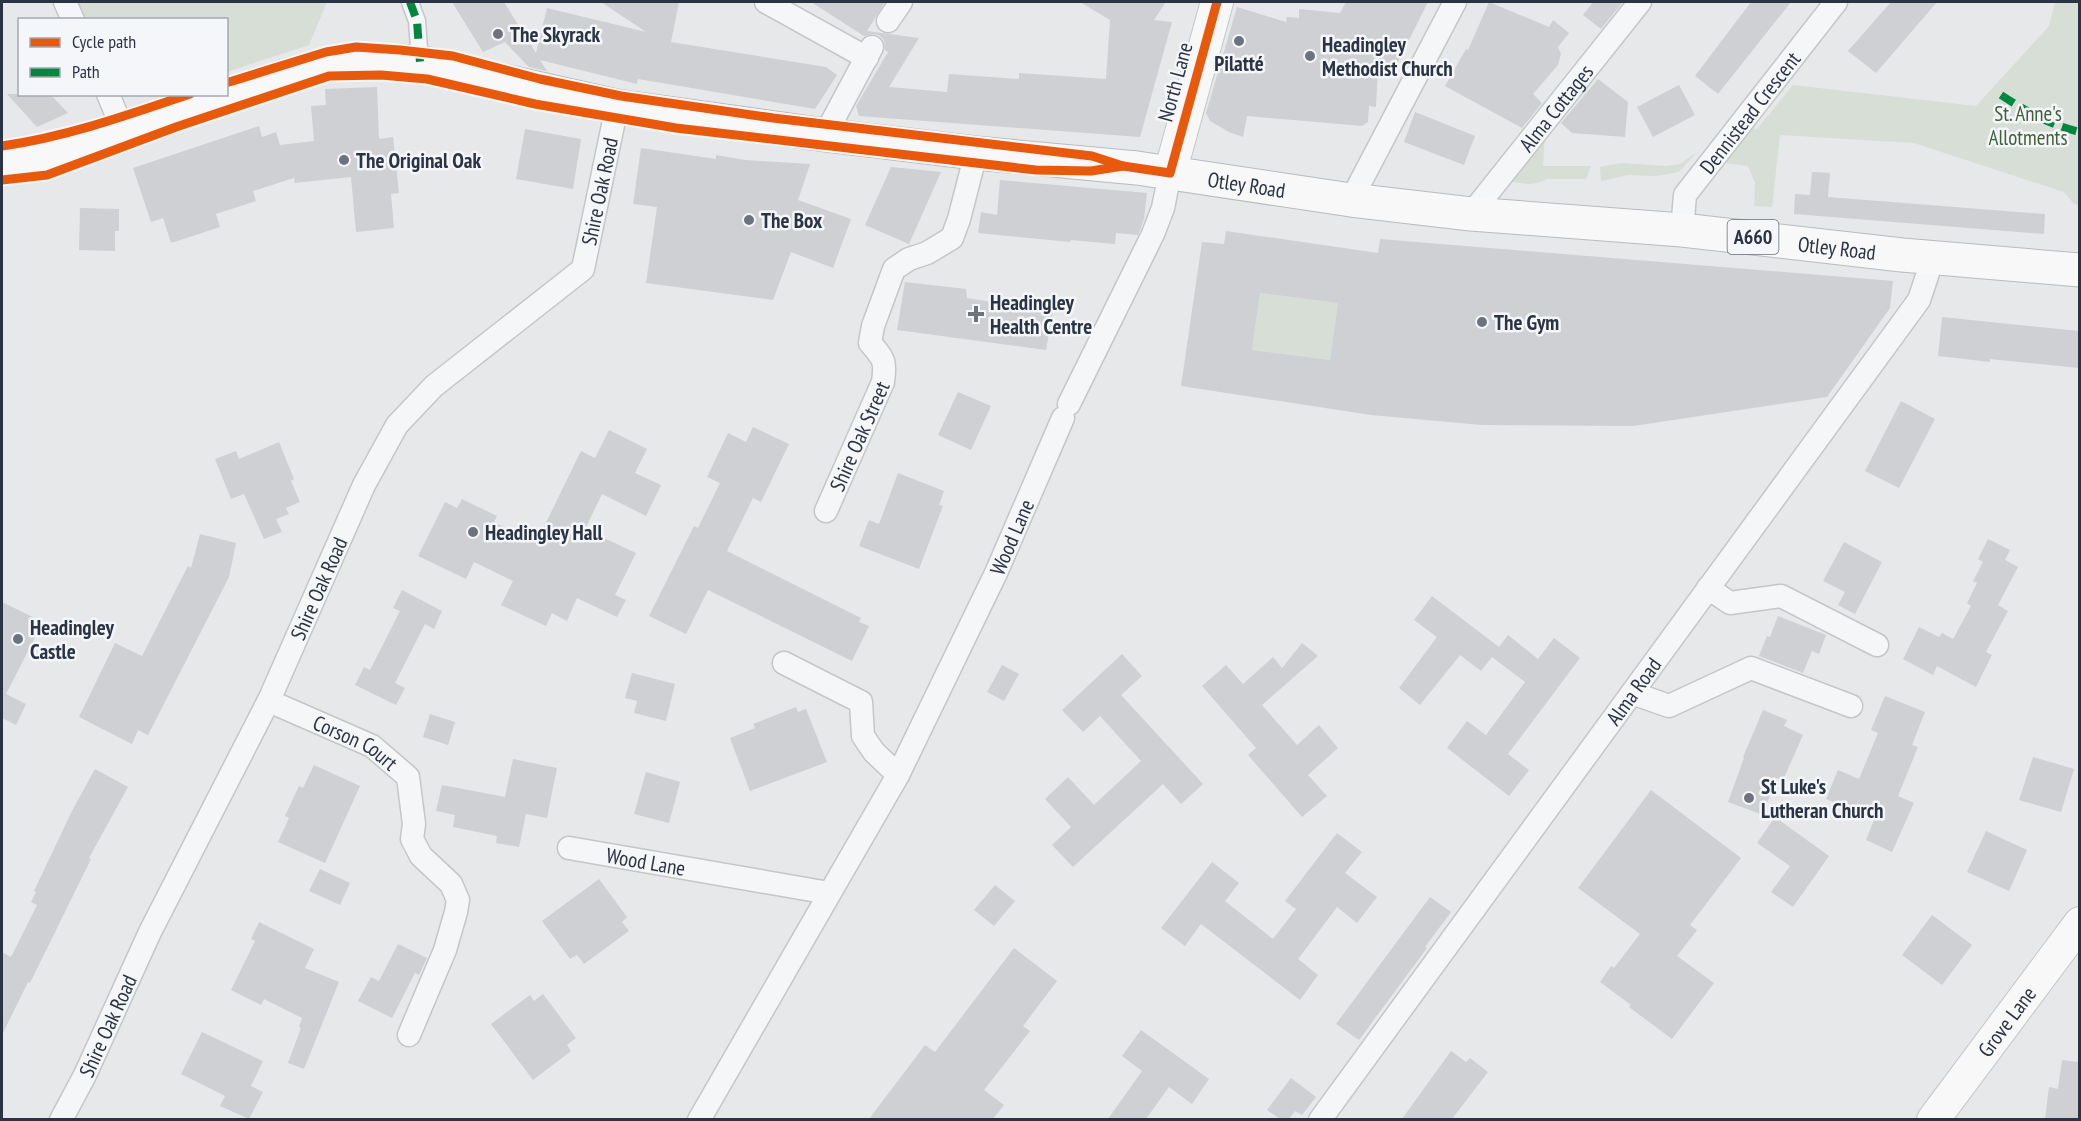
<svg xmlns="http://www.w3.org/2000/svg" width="2081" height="1121" font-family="'PT Sans Narrow',sans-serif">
  <rect width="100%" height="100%" fill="#e6e8ea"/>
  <g fill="#d6ded6">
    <path d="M67 2H327L309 45 227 72 226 20 75 19Z"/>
    <path d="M2055 2H2079V205L2074 204 2064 192 1914 143 1780 135 1772 207 1754 206 1755 183 1748 166 1723 163 1751 128 1757 129 1793 85 1976 106 2049 26Z"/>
    <path d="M1545 132 1543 166H1591L1586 179H1547L1538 183 1529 184 1505 181Z"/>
    <path d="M1697 152 1679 172 1657 176 1628 175 1601 181 1600 167 1621 163 1666 166 1680 164Z"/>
    <path d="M1260 293 1338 303 1330 360 1252 350Z"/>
  </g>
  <g fill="#ced0d3" fill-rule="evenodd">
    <path d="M452 2H504L536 53 547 8 646 32 601 2H679L671 42 826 67 837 75 815 109 638 79 637 84 540 60 547 71 529 67 505 42 483 52Z"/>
    <path d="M811 2H885L867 31 919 38 889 87 947 92 949 74 1019 79V73L1106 79 1110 20 1080 2H1166L1154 20 1172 22 1140 137 859 116 856 106 888 52 885 50 884 40 879 35 872 34 864 36Z"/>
    <path d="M1346 2H1428L1392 74 1378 67 1376 107 1369 106 1368 122 1362 126 1247 116 1243 137 1229 132 1210 121 1206 113 1237 7 1286 22 1287 17 1299 18V9L1340 13Z"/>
    <path d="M1489 2 1549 27 1553 20 1569 33 1558 47 1561 54 1558 65 1533 94 1542 103 1522 128 1445 86 1466 49 1468 50Z"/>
    <path d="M1593 2H1623L1601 29 1583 15Z"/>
    <path d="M1751 2H1791L1718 94 1695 76Z"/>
    <path d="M1891 2H1937L1876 73 1848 51Z"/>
    <path d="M1598 79 1628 102 1625 137 1572 133 1561 123Z"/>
    <path d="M1679 85 1695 115 1653 137 1637 107Z"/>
    <path d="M377 87 379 139 393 137 399 193 391 194 394 228 356 232 351 177 295 183 294 178 253 191 256 201 216 214 220 227 171 243 163 218 151 222 133 168 259 126 262 137 276 132 280 145 314 141 311 106 326 105 325 89Z"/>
    <path d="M7 94H50L68 113 37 127Z"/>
    <path d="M1415 112 1475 136 1464 165 1404 142Z"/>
    <path d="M525 129 581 139 573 189 516 179Z"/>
    <path d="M641 148 716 159V155L745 160 810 164 798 200 851 219 833 268 791 252 773 300 646 283 657 207 633 204Z"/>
    <path d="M891 167 941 172 909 244 865 225Z"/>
    <path d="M1812 172 1830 173 1828 197 2045 214 2044 234 1794 214 1795 194 1810 195Z"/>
    <path d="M1000 180 1147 193 1144 219 1138 235 1116 233 1115 244 1071 240 1070 242 978 233 981 212 997 215Z"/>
    <path d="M80 208 119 209V231H115V251L79 250Z"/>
    <path d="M1226 231 1378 253 1380 239 1893 281 1890 308 1827 397 1633 426 1482 425 1371 415 1181 386 1202 242 1224 244ZM1260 293 1338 303 1330 360 1252 350Z"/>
    <path d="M905 282 966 289 967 298 1053 312 1046 350 897 330Z"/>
    <path d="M1942 317 2079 331V368L1990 359V362L1938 356Z"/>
    <path d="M958 392 991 406 971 450 938 435Z"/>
    <path d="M1901 401 1935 419 1899 488 1865 471Z"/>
    <path d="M753 427 789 444 761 502 753 498 727 551 861 618 859 622 869 626 852 661 708 590 686 634 649 616 694 526 698 528 720 483 707 477 728 433 746 442Z"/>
    <path d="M609 430 647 449 635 473 661 485 646 516 602 494 585 529 636 553 615 595 626 600 617 617 577 598 567 621 552 613 546 626 501 605 513 581 474 562 466 579 418 556 445 502 457 508 462 499 497 516 494 522 536 543 581 451 595 458Z"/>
    <path d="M279 442 294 479 291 481 300 502 286 508 289 514 276 519 282 532 264 539 244 494 231 499 215 459 236 451 239 459Z"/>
    <path d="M898 473 944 491 939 505 943 506 919 569 859 546 869 520 879 524Z"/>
    <path d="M200 534 236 543 229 577 148 735 138 730 132 744 79 717 115 643 142 656 188 566 191 568Z"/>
    <path d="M1988 539 2010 550 2005 560 2018 567 1998 605 2008 611 1986 652 1992 655 1976 687 1937 666 1933 675 1903 659 1919 627 1939 637 1942 633 1953 639 1971 606 1967 603 1977 583 1973 581 1983 562 1978 559Z"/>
    <path d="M1844 542 1882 562 1855 614 1838 605 1845 592 1823 581Z"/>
    <path d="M402 590 442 611 434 629 425 624 395 683 405 688 396 705 355 685 364 667 370 670 400 611 393 608Z"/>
    <path d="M1432 596 1499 647 1508 635 1538 659 1554 638 1580 658 1508 754 1529 770 1509 796 1447 748 1467 721 1486 735 1525 682 1492 657 1481 671 1460 655 1420 705 1399 688 1437 637 1414 620Z"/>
    <path d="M2 602 43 622 6 694 26 704 16 725 2 718Z"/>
    <path d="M1778 616 1826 635 1819 654 1812 651 1803 673 1759 656 1767 636 1770 637Z"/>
    <path d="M1302 643 1318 656 1262 705 1297 745 1319 725 1338 748 1308 775 1327 796 1302 817 1248 755 1256 748 1202 686 1226 665 1243 684 1273 657 1282 668Z"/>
    <path d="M1122 654 1142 676 1121 695 1203 784 1181 804 1163 784 1073 867 1052 845 1071 827 1045 799 1068 777 1094 805 1141 761 1100 716 1083 732 1062 710Z"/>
    <path d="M1002 665 1019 674 1004 701 987 692Z"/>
    <path d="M632 673 675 684 666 721 634 713 637 701 625 698Z"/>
    <path d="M1885 696 1925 712 1912 745 1918 747 1898 796 1914 803 1892 852 1866 840 1874 820 1826 799 1838 770 1859 779 1878 733 1871 730Z"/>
    <path d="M796 707 798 712 806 709 827 762 750 791 730 738 755 728 753 724Z"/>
    <path d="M1763 710 1787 720 1784 726 1803 735 1783 780 1776 778 1763 815 1728 802 1744 758 1743 757Z"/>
    <path d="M430 714 455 722 448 745 423 737Z"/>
    <path d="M2033 757 2074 769 2061 812 2019 800Z"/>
    <path d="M513 759 557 768 547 818 526 814 519 847 496 843 497 836 453 827 455 815 436 811 442 785 505 797Z"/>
    <path d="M314 765 360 786 325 863 278 842 289 818 285 816 299 786 303 788Z"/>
    <path d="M95 769 128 787 89 858 91 859 30 983 28 982 2 1035V952L11 957 37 905 31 902 36 892 34 891 72 811Z"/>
    <path d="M646 772 680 782 669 823 634 814Z"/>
    <path d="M1651 790 1741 858 1690 925 1697 930 1677 956 1714 983 1672 1039 1629 1007 1631 1005 1600 982 1611 966 1614 968 1640 934 1578 888Z"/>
    <path d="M1775 817 1829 856 1793 907 1771 892 1790 866 1757 843Z"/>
    <path d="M1986 831 2027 850 2009 891 1967 872Z"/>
    <path d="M1337 833 1362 852 1345 873 1377 897 1357 923 1337 907 1298 959 1318 975 1300 1000 1201 924 1185 946 1161 928 1212 862 1239 883 1225 901 1273 939 1296 909 1285 901Z"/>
    <path d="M320 869 350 883 340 905 309 891Z"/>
    <path d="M599 879 627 917 622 922 629 931 584 964 577 955 570 959 542 921Z"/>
    <path d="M995 885 1015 901 994 926 974 910Z"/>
    <path d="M1430 897 1451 912 1425 947 1427 948 1359 1040 1336 1024Z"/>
    <path d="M1932 915 1972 945 1942 985 1902 955Z"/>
    <path d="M259 922 314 949 305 968 339 982 304 1069 288 1063 301 1028 299 1027 302 1018 264 999 261 1005 231 990 255 941 251 939Z"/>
    <path d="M398 944 427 958 419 975 415 973 392 1018 358 1001 371 977 379 981Z"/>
    <path d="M1014 948 1057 981 1023 1026 1030 1031 984 1090 1004 1105 993 1119H869L925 1045 935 1052Z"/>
    <path d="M543 994 576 1038 567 1045 571 1051 533 1080 491 1024 530 995 534 1001Z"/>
    <path d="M1141 1030 1209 1079 1192 1104 1169 1087 1146 1119H1108L1142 1071 1122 1056Z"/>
    <path d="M202 1032 263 1061 251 1086 263 1092 249 1119 220 1106 225 1096 181 1074Z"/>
    <path d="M1451 1051 1466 1062 1470 1058 1488 1072 1452 1119H1402Z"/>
    <path d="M2062 1060 2079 1062V1119H2045L2049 1087 2058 1089Z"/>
    <path d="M1291 1078 1316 1097 1302 1115 1295 1111 1289 1119H1280L1267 1110Z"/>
  </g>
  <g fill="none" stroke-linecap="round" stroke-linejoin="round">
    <defs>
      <path id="pedestrian" d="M410 2 417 21 420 62"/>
      <g id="minor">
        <path d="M65 2 73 20"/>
        <path d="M766 2 867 58"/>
        <path d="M888 21 901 2"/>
        <path d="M108 94 123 130"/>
        <path d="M825 135 872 47"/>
        <path d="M1351 200 1455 2"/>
        <path id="s1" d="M1471 214 1640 2"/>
        <path id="s2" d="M1682 230 1685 195 1836 2"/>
        <path d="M1069 404 1153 234 1163 208 1170 173"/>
        <path id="s3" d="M826 511 883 382C886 361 884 359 870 343L873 326 894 269 909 259 927 253 952 238 959 219 976 153"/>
        <path d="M1708 588 1730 603 1781 596 1877 645"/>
        <path d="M784 663 861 702 863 736 874 752 898 775"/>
        <path d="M1632 693 1669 706 1751 668 1851 706"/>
        <path id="s4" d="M269 701 372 746 408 777 414 824 412 839 421 856 451 884 458 900 456 912 445 950 409 1035"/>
        <path id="s5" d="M569 848 829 893"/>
        <path id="s6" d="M61 1120 85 1075 150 932 270 698 364 485 397 425 434 386 583 269 617 106"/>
        <path id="s7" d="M699 1120 898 775 996 573 1063 418"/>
        <path id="s8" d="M1320 1120 1919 300 1928 273 1931 256"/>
      </g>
      <g id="secondary">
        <path d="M1170 173 1217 2"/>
        <path id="s9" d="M1933 1120 2080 923"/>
      </g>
      <g id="trunk">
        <path id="s10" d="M2 160 31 156 108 135 285 76 335 62 369 60 420 62 617 106 825 135 976 153 1137 168 1351 200 1471 214 1682 230 1902 255 2080 270"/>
      </g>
    </defs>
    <use href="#pedestrian" stroke="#c4c6c8" stroke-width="19"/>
    <use href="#minor" stroke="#c4c6c8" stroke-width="25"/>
    <use href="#secondary" stroke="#c4c6c8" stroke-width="34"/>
    <use href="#trunk" stroke="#b8bbbf" stroke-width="35"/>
    <use href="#pedestrian" stroke="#f5f6f7" stroke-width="16"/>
    <use href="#minor" stroke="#f5f6f7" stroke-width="22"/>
    <use href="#secondary" stroke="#f8f8f8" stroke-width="32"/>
    <use href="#trunk" stroke="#f8f8f8" stroke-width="33"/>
    <g stroke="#00873e" stroke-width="8" stroke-dasharray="15 8" stroke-linecap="butt">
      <path d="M410 2 417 21 420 62"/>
      <path d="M2001 95C2027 112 2048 124 2080 132"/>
    </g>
    <defs>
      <g id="cycleway">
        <path d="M226 83 326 52 356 47 400 50 453 56 540 79 621 96 773 118 1092 156 1123 166 1170 173 1217 2"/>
        <path d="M2 146C66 137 128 115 190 94"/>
        <path d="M2 180 47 175 176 127 329 76 381 75 427 79 535 104 676 128 1036 170 1091 171 1123 166"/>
      </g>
    </defs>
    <use href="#cycleway" stroke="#f4f6f9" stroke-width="13"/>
    <use href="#cycleway" stroke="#e8590c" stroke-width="9"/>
  </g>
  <g fill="#6c737f" stroke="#f4f6f9" stroke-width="2">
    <circle cx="498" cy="34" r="6"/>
    <circle cx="1239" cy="41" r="6"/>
    <circle cx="1310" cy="56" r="6"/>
    <circle cx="344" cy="160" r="6"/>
    <circle cx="749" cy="220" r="6"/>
    <path d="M973 305h6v6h6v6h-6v6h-6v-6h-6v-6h6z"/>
    <circle cx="1482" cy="322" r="6"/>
    <circle cx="473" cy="532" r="6"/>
    <circle cx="18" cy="639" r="6"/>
    <circle cx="1749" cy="798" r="6"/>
  </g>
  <g text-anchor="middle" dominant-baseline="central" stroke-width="5" stroke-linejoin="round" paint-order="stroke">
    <rect fill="#f4f6f9" stroke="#676e7b" stroke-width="1.5" x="1727.5" y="220" width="51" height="34" rx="4.5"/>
    <g font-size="20" font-weight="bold" fill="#2b3445">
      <text x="1753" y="237">A660</text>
    </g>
    <g font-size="21" font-weight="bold" fill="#2b3445" stroke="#f4f6f9" text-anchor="start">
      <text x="510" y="34">The Skyrack</text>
      <text x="1322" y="44">Headingley<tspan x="1322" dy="24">Methodist Church</tspan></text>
      <text x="1239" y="63" text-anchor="middle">Pilatté</text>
      <text x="356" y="160">The Original Oak</text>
      <text x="761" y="220">The Box</text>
      <text x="990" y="302">Headingley<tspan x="990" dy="24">Health Centre</tspan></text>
      <text x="1494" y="322">The Gym</text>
      <text x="485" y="532">Headingley Hall</text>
      <text x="30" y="627">Headingley<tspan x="30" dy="24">Castle</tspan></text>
      <text x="1761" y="786">St Luke's<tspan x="1761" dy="24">Lutheran Church</tspan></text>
    </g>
    <g font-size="21" fill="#2b3445" stroke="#f4f6f9">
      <text transform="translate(1175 82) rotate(-75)">North Lane</text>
      <text stroke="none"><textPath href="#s1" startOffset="136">Alma Cottages</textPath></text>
      <text stroke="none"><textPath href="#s2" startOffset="140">Dennistead Crescent</textPath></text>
      <text stroke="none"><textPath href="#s10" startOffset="1269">Otley Road</textPath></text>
      <text stroke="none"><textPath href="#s6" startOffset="1095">Shire Oak Road</textPath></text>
      <text stroke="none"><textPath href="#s10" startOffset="1863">Otley Road</textPath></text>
      <text stroke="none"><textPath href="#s3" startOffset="82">Shire Oak Street</textPath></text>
      <text stroke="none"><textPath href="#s7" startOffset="662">Wood Lane</textPath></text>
      <text stroke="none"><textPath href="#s6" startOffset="591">Shire Oak Road</textPath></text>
      <text stroke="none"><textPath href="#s8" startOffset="531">Alma Road</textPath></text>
      <text stroke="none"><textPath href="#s4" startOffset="96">Corson Court</textPath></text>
      <text stroke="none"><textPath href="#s5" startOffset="78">Wood Lane</textPath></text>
      <text stroke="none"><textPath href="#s9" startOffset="123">Grove Lane</textPath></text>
      <text stroke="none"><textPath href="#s6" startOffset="105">Shire Oak Road</textPath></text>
    </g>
    <g font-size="21" fill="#3f6138" stroke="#f4f6f9">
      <text x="2028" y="113">St. Anne's<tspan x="2028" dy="24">Allotments</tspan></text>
    </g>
  </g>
  <rect width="2081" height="1121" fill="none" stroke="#2b3445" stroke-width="6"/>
  <rect x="18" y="18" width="210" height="78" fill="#f4f6f9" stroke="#a4a8b1" stroke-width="1.5"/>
  <rect x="30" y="38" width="30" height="9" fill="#e8590c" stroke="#a4a8b1" stroke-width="1.5"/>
  <text x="72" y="48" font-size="18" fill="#2b3445">Cycle path</text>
  <rect x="30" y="68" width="30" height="9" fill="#00873e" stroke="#a4a8b1" stroke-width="1.5"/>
  <text x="72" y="78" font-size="18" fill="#2b3445">Path</text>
</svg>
